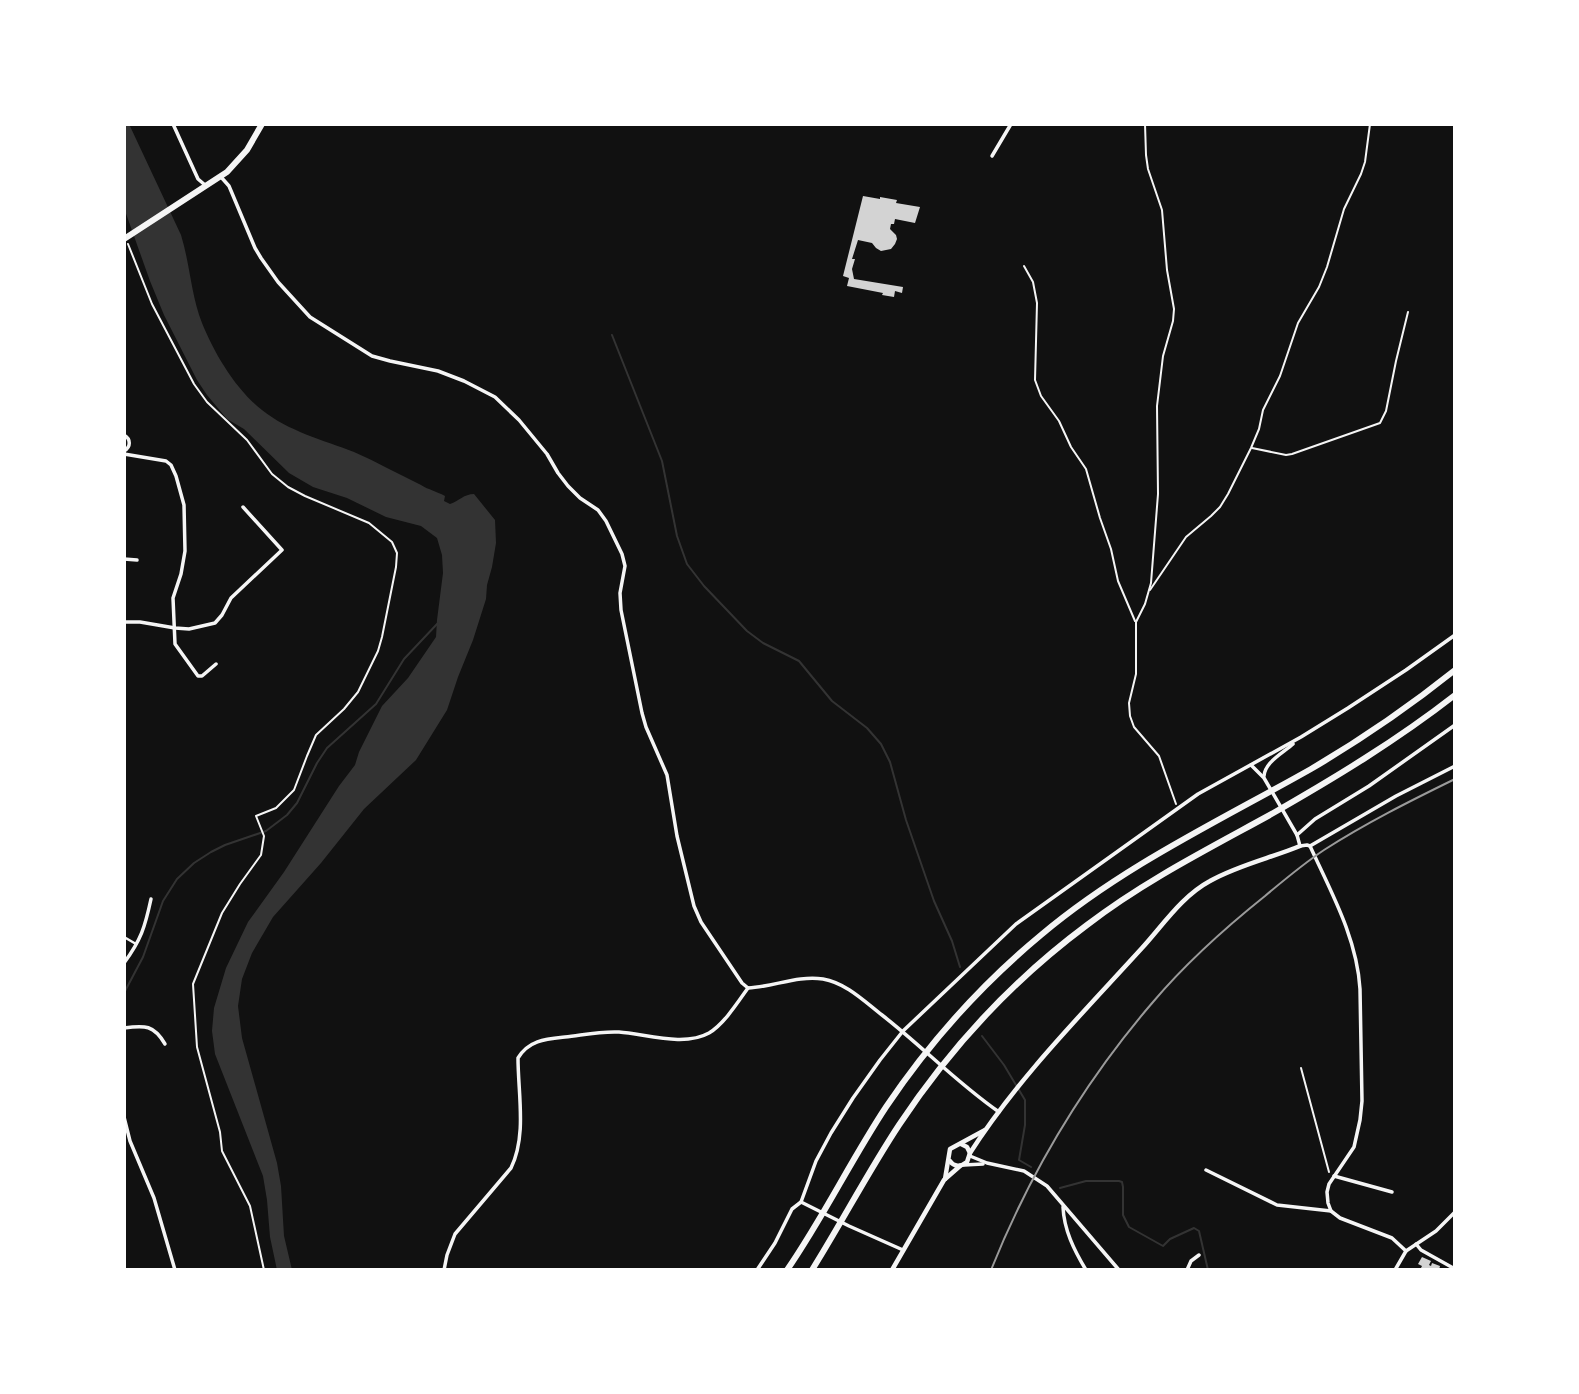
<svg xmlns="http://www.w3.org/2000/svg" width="1579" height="1394" font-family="Commissioner,sans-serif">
  <rect width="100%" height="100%" fill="#111"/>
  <path fill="#333" d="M124 124H129L181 235C190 264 191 295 202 323 214 353 236 390 262 410 288 431 323 440 354 452 377 462 398 474 421 485 429 490 436 491 445 496L444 501 450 504C459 501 464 494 474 494L495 520 496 543 492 567 487 585 486 599 473 640 458 677 447 710 416 760 364 809 321 863 273 917 252 953 242 979 238 1006 242 1038 277 1163 281 1186 284 1236 292 1270H277L270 1237 267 1200 263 1176 215 1054 212 1031 214 1008 226 968 248 922 284 872 339 786 355 765 359 752 382 706 408 678 436 637 437 620 443 573 442 555 437 538 421 526 386 517 347 498 313 487 289 473 244 429 227 419 207 395 197 380 164 315 150 281 124 208Z"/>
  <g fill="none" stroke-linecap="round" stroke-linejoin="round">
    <g stroke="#333" stroke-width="2">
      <path d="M612 335 662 461 677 536 687 564 704 586 747 631 763 643 799 661 832 701 867 728 881 744 890 762 906 820 934 901 952 941 960 967"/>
      <path d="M124 993 143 957 163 901 177 879 194 863 211 852 225 845 266 831 287 815 297 803 317 763 327 748 376 704 404 659 438 623"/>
      <path d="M982 1036 1004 1065 1025 1100V1125L1019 1160 1031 1167"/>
      <path d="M1060 1188 1086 1181H1119L1122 1182 1123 1187V1215L1129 1227 1163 1246 1170 1239 1194 1228 1199 1231 1208 1270"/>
    </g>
  </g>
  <g fill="#d3d3d3">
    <path d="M863 196 880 199V197L897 200 896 203 920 207 915 223 895 219 894 224H891L890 229 896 235 897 239 895 244 891 249 881 251 876 248 872 243 858 240 852 259H855L852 269 854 279 903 287 902 293 895 291 894 297 882 295 883 293 847 286 849 278 843 276Z"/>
    <path d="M1422 1257 1431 1261 1429 1265 1431 1266 1432 1263 1440 1266 1439 1270H1420L1422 1266 1418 1264Z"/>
  </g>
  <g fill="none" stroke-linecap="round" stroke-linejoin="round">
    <g stroke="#f5f5f5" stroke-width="2">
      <path d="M1145 124 1146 155 1148 169 1162 210 1167 270 1174 309 1173 321 1163 356 1157 406 1158 494 1151 583 1145 604 1136 622V674L1129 703 1130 716 1134 727 1159 756 1176 804"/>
      <path d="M128 244 152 304 194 384 207 402 247 440 272 474 288 487 305 496 369 523 392 542 397 553 396 567 382 637 378 651 358 692 344 709 316 735 307 756 294 790 276 808 256 816 264 836 261 855 240 884 222 913 193 984 197 1047 220 1132 222 1151 250 1206 264 1270"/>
      <path d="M1024 266 1033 282 1037 303 1035 380 1041 396 1059 421 1071 447 1086 469 1100 518 1111 549 1118 581 1135 621"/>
      <path d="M1252 448 1286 455 1292 454 1380 423 1386 411 1396 361 1408 312"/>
      <path d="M1150 590 1186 537 1211 516 1220 507 1228 494 1251 448 1259 429 1263 410 1280 376 1298 323 1319 287 1327 267 1344 209 1361 174 1365 162 1370 124"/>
      <path d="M1301 1068 1329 1172"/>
    </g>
    <path stroke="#f5f5f5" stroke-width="2.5" d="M124 937 136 944"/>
    <g stroke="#f5f5f5" stroke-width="3.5">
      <path d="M173 124 198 179 205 185"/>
      <path d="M992 156 1011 124"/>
      <path d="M221 177 229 186 255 248 261 258 278 282 310 317 372 356 390 361 438 371 464 381 495 397 519 420 547 454 558 473 568 486 580 498 598 510 606 521 622 554 625 566 620 593 621 610 642 713 646 727 667 775 677 836 694 906 701 922 742 983 748 988C773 987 798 975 823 979 846 983 864 1001 882 1015 922 1046 957 1083 999 1112"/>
      <path d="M124 435C131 439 131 447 124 451"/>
      <path d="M124 454 166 461 171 465 176 476 184 505 185 551 181 574 173 598 175 644 198 676H202L216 664"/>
      <path d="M124 559 137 560"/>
      <path d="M124 622H140L175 628 189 629 215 623 222 615 231 598 282 550 243 507"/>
      <path d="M1251 765 1264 778 1297 835 1300 846 1307 845 1310 846 1396 796 1455 766"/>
      <path d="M1264 776C1265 762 1283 753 1293 744"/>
      <path d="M1297 835 1315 819 1369 786 1455 725"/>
      <path d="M1310 846C1331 892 1357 938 1360 989L1362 1101 1360 1120 1354 1147 1329 1184 1327 1192 1328 1203 1331 1211 1340 1218 1392 1238 1406 1251"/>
      <path d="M124 963C141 940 145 927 151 899"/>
      <path d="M124 1028C145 1025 154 1025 165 1044"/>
      <path d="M124 1117 130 1141 154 1198 175 1270"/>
      <path d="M970 1156 987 1163 1024 1171 1047 1186 1119 1270"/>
      <path d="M964 1165 983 1164"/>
      <path d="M1206 1170 1277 1205 1331 1211"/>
      <path d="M1334 1176 1392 1192"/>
      <path d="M801 1202 849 1226 903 1250"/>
      <path d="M1063 1207C1064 1230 1074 1250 1086 1270"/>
      <path d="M1416 1244 1421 1250 1455 1269"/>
      <path d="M444 1270 447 1255 455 1234 511 1168C527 1135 518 1094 518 1058 529 1040 546 1039 565 1037 583 1035 600 1031 619 1032 646 1034 684 1047 709 1033 724 1024 738 1002 748 988"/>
      <path d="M757 1270 775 1243 792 1209 801 1202 816 1161 831 1133 853 1098 880 1060 903 1031 1016 924 1198 794 1301 737 1348 708 1406 670 1455 635"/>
      <path d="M1187 1270 1191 1261 1199 1255"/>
      <path d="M1395 1270 1406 1251 1436 1231 1455 1212"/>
    </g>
    <g stroke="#f5f5f5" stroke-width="4.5">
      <path d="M970 1153C1019 1077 1081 1015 1142 948 1163 925 1182 896 1210 881 1238 865 1271 858 1300 846"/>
      <path d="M950 1161C954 1167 961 1167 967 1162L970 1153 967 1147 961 1144"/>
      <path d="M945 1179 950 1149 985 1130"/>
      <path d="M892 1270 944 1180 960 1166"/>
    </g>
    <path stroke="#f5f5f5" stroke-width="6" d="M124 239 227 172 247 150 262 124"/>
    <g stroke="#f5f5f5" stroke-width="6">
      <path d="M787 1270C823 1218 851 1160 886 1107 929 1043 982 984 1041 935 1123 866 1219 821 1311 769 1362 739 1410 706 1455 670"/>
      <path d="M812 1270C842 1222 868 1172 899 1125 950 1048 1013 980 1087 925 1143 882 1206 850 1268 816 1333 779 1396 741 1455 695"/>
    </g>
    <path stroke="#9a9a9a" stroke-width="2" d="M991 1270C1030 1173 1085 1081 1153 1002 1186 963 1225 928 1265 896 1284 880 1303 864 1324 850 1366 823 1410 801 1455 779"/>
  </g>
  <rect width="1579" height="1394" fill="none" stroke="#ffffff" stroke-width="252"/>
</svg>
